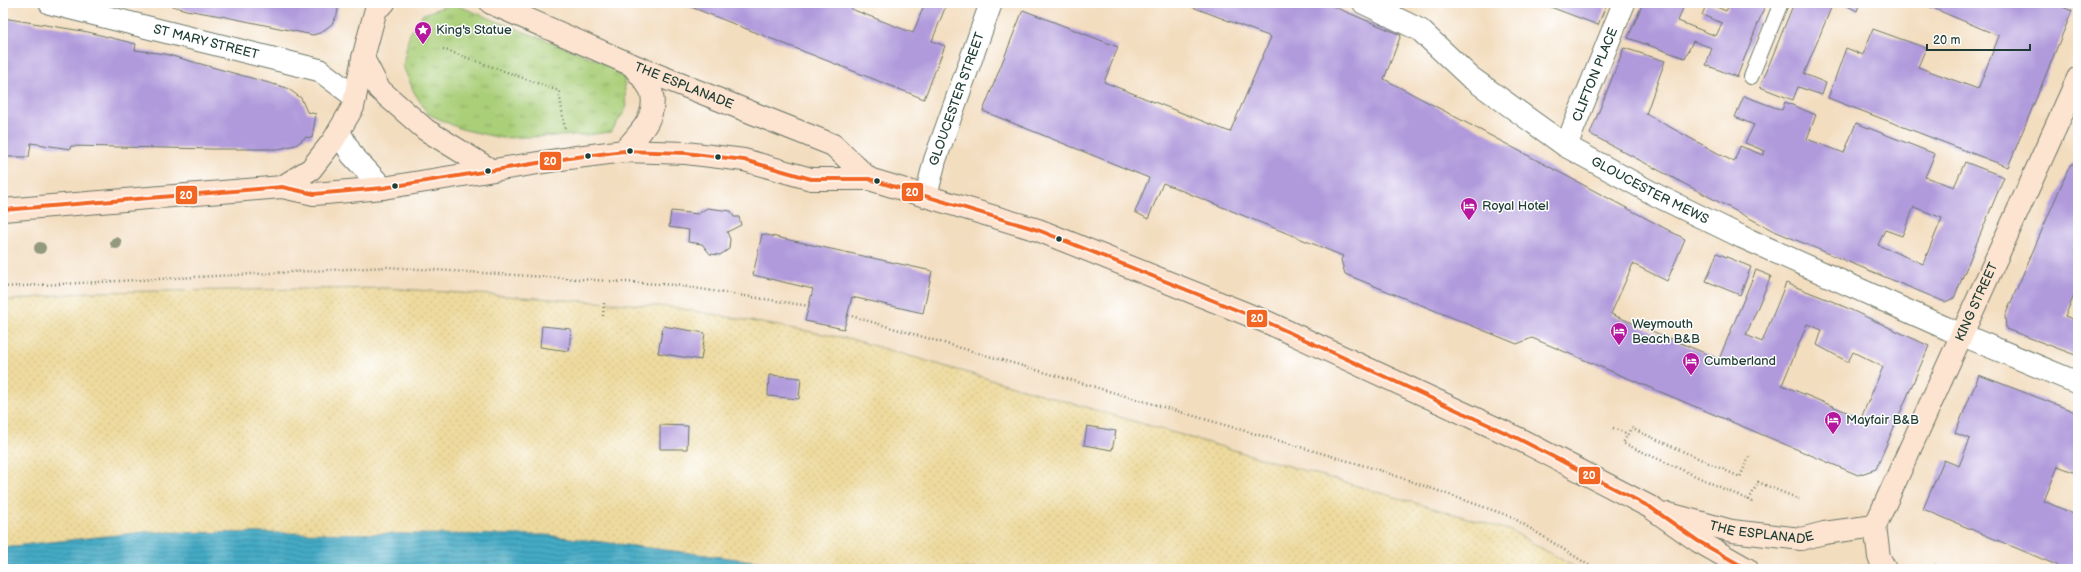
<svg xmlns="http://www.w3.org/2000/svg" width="2081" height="572" font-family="'Balsamiq Sans',sans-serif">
  <defs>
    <pattern id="grass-tufts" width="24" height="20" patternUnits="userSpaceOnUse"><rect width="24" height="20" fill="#aacf79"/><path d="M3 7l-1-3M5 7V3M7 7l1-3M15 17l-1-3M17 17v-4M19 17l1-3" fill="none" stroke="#8aa964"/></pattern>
    <pattern id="sand-dots" width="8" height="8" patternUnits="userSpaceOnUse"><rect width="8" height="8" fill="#eeda9e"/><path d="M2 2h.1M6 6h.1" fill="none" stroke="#ccbc89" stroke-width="1.8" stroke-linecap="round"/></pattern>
    <pattern id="water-rules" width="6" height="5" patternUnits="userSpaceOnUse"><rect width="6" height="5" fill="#45aac5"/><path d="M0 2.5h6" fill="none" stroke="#398ca1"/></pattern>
  </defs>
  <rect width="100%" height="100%" fill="#fff"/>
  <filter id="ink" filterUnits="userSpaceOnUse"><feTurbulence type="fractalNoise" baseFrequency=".025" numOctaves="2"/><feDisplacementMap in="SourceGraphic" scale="8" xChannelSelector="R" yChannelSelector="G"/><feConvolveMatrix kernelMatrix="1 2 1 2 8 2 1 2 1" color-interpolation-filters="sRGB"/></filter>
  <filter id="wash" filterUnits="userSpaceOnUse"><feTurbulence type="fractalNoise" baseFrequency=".012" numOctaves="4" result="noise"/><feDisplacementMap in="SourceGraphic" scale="16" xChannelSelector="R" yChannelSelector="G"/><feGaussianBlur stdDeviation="0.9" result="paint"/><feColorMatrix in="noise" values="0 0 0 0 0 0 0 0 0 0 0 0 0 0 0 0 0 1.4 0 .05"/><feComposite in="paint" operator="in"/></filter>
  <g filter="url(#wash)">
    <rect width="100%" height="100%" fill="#f3ddbf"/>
    <path fill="url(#grass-tufts)" stroke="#648656" d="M453 4 607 64 624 78 626 109 611 132 585 135 501 138 461 129 428 114 414 92 403 66 409 35 423 14Z"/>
    <path fill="url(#sand-dots)" stroke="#868c69" d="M386 288 672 307 851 339 1512 531 1578 569H3V301L88 292Z"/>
    <path fill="url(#water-rules)" stroke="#32747c" d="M144 532 546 535 818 569H3V547Z"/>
    <g id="blocks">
      <g fill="#b09adb" fill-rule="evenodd">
        <path d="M162 3H339L337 15 332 24 320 33 313 35 221 16 186 10Z"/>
        <path d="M681 3H853L851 9 913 33 925 3H947L932 41 945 46 924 99Z"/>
        <path d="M1182 3H1325L1401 35 1384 79 1685 239 1667 281 1633 264 1611 314 1719 359 1756 270 1771 276 1746 335 1762 342 1786 283 1834 302 1929 346 1876 469 1858 475 1532 338 1517 344 1345 274 1341 260 1343 256 1163 183 1148 219 1135 212 1149 178 983 111 1023 10 1118 47 1104 82 1230 132 1271 37ZM1807 324 1822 330 1817 345 1848 362 1853 352 1883 367 1861 418 1782 385Z"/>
        <path d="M1540 3H1607L1598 25Z"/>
        <path d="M1643 3H1685L1678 21 1716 36 1722 23 1702 15 1707 3 1726 11 1730 3H1766L1737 77 1706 65 1712 48 1693 41 1685 58 1628 38Z"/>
        <path d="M1794 3H1833L1804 74 1826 83 1822 95 1798 87 1793 100 1760 87Z"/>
        <path d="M1842 3H1860L1857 11Z"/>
        <path d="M1930 3H2053L2072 11 2008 167 1828 98 1846 48 1863 55 1873 29 1926 48 1918 67 1978 89 1999 36 1928 6Z"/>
        <path d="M3 18 88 32 136 44 135 50 165 54 287 88 301 98 307 112 316 114 312 138 306 137 296 145 278 149H212L71 146 70 149 31 143 29 157H3Z"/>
        <path d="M1624 48 1665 61 1646 114 1734 162 1740 146 1763 155 1765 151 1745 143 1754 125 1735 117 1744 96 1782 110 1785 102 1816 115 1807 139 1844 153 1856 123 1935 154 1925 177 1954 187 1965 162 2004 177 1954 298 1945 302 1772 230 1590 134ZM1914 207 1942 218 1923 264 1878 245 1885 230 1902 236Z"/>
        <path d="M2078 161V287L2065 316 2075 320 2078 314V356L2006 329 2005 316 2070 165Z"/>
        <path d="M707 208 731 211 734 217H739L741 225 727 232 730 239 729 249 720 255 710 254 702 244 688 242 689 230 669 227 671 211 698 214Z"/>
        <path d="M762 234 932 271 923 313 852 297 844 329 805 321 813 289 753 275Z"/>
        <path d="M1717 253 1751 267 1740 295 1706 281Z"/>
        <path d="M542 326 571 329 569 351 540 347Z"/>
        <path d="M663 326 705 333 701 360 658 353Z"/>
        <path d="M769 375 801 378 799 399 768 396Z"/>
        <path d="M1979 375 2078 413V474L2058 466 2044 501 2078 516V569H2066L1923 509 1944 460 1959 466 1970 439 1955 433Z"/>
        <path d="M660 425 688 426 687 449H660Z"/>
        <path d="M1087 426 1116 431 1112 450 1084 445Z"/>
      </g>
    </g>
  </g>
  <g filter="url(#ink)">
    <use href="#blocks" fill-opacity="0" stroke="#697565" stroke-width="1"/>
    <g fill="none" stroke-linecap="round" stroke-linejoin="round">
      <defs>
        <path id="lane" d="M1751 77 1781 3"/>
        <g id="street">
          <path id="s1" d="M50 3 319 70 355 97"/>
          <path id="s2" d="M1364 3 1420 30 1470 77 1566 146 1656 195 1742 237 1948 329 2078 383"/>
          <path d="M339 132 352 155 383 188"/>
          <path id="s3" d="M1566 146 1624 3"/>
          <path id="s4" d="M926 196 935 160 991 3"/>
        </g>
        <g id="secondary">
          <path id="s5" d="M491 3 632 65 833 145 869 179"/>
          <path d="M363 58 379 89 426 130 491 170"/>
          <path d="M624 151C638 135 657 118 652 94 650 85 638 73 632 65"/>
          <path d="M282 187 311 169 333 141 353 107 363 58 376 9 384 3"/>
          <path d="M3 210 282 187 314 194 383 188 569 158 624 151 686 153 744 160 811 179H869L1038 230 1269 323 1517 438 1650 507 1698 541 1747 569"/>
          <path id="s6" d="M1669 514 1732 531 1801 539 1824 533 1875 526"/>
          <path id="s7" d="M1875 526 2078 78"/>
          <path d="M1875 526 1879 557 1885 569"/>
        </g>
      </defs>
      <use href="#lane" stroke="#697565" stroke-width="16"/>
      <use href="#street" stroke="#697565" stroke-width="24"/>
      <use href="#secondary" stroke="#697565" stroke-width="24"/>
      <g stroke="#697565" stroke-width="2.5" stroke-dasharray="1 3" stroke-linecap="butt">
        <path d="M443 49 559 91 565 130"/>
        <path d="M3 287 387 267 675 285 809 306"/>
        <path d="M848 315 1379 470 1512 517 1595 569"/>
        <path d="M603 316 604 303"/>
        <path d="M1613 428 1628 434"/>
        <path d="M1749 457 1740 477 1631 428 1623 443 1755 503"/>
        <path d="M1749 500 1758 482 1799 499"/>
        <path d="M1935 565 1945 569"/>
      </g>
      <use href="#lane" stroke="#fff" stroke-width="14"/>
      <use href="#street" stroke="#fff" stroke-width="22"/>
      <use href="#secondary" stroke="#fde4d1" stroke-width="22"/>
      <defs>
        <path id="bus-1" d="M3 210 282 187 314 194 383 188 569 158 624 151 686 153 744 160 811 179H869L1038 230 1269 323 1517 438 1650 507 1698 541 1747 569"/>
      </defs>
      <use href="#bus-1" stroke="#fff" stroke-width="7"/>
      <use href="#bus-1" stroke="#f26522" stroke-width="4"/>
    </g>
    <g fill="#92997c">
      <circle cx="116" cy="243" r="6"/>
      <circle cx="40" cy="248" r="6"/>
    </g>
  </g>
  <defs>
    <symbol id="sight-pin" viewBox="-11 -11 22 30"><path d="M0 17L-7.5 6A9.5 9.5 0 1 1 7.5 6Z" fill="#b5179e" stroke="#fff"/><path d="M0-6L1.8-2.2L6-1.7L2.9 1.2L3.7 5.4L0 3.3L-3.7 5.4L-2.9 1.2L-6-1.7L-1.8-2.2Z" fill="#fff"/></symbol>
    <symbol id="hotel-pin" viewBox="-11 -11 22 30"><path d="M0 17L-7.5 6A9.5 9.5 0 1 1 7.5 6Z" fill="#b5179e" stroke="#fff"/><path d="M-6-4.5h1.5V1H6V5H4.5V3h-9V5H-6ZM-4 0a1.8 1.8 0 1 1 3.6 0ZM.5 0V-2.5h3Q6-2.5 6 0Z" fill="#fff"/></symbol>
  </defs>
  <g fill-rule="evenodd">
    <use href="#sight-pin" x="413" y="20" width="20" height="27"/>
    <use href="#hotel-pin" x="1459" y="196" width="20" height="27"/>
    <use href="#hotel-pin" x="1609" y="321" width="20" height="27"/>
    <use href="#hotel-pin" x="1681" y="351" width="20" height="27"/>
    <use href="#hotel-pin" x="1823" y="410" width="20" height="27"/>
  </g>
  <g fill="#1f3d34" stroke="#fff" stroke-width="1.5">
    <circle cx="630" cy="151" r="3.5"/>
    <circle cx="588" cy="156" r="3.5"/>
    <circle cx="718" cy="157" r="3.5"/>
    <circle cx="488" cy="171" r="3.5"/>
    <circle cx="877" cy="181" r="3.5"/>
    <circle cx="395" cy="186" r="3.5"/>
    <circle cx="1059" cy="239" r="3.5"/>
  </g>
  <g text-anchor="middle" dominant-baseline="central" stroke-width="3" stroke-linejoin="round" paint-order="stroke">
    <g font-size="13" fill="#1f3d34" stroke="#fff" text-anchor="start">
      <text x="436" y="30">King's Statue</text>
      <text x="1482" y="206">Royal Hotel</text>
      <text x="1632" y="324">Weymouth<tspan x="1632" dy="15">Beach B&amp;B</tspan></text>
      <text x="1704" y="361">Cumberland</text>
      <text x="1846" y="420">Mayfair B&amp;B</text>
    </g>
    <g font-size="13" fill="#1f3d34" stroke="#fff">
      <text stroke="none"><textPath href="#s1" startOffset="161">ST MARY STREET</textPath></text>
      <text stroke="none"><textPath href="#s3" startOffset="77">CLIFTON PLACE</textPath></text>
      <text stroke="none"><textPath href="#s5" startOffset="210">THE ESPLANADE</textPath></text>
      <text stroke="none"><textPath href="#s4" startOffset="102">GLOUCESTER STREET</textPath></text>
      <text stroke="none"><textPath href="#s2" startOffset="344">GLOUCESTER MEWS</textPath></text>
      <text stroke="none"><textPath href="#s7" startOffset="246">KING STREET</textPath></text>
      <text stroke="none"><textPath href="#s6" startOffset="95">THE ESPLANADE</textPath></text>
    </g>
  </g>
  <g stroke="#fff" stroke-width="1.5">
    <rect x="539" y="151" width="23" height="20" rx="4" fill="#f26522"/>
    <rect x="901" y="182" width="23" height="20" rx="4" fill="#f26522"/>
    <rect x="175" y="185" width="23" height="20" rx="4" fill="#f26522"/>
    <rect x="1246" y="309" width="22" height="19" rx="4" fill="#f26522"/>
    <rect x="1578" y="466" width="23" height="19" rx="4" fill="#f26522"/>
  </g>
  <g font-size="11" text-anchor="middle" font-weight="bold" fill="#fff">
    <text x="550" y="165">20</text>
    <text x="912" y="196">20</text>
    <text x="186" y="199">20</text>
    <text x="1257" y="322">20</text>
    <text x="1589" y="479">20</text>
  </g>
  <rect width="2081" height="572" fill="none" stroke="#fff" stroke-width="16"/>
  <path d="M1927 44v6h103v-6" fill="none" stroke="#1f3d34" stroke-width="2"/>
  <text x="1933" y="44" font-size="12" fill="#1f3d34" stroke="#ffffff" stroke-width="3" paint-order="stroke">20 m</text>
</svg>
